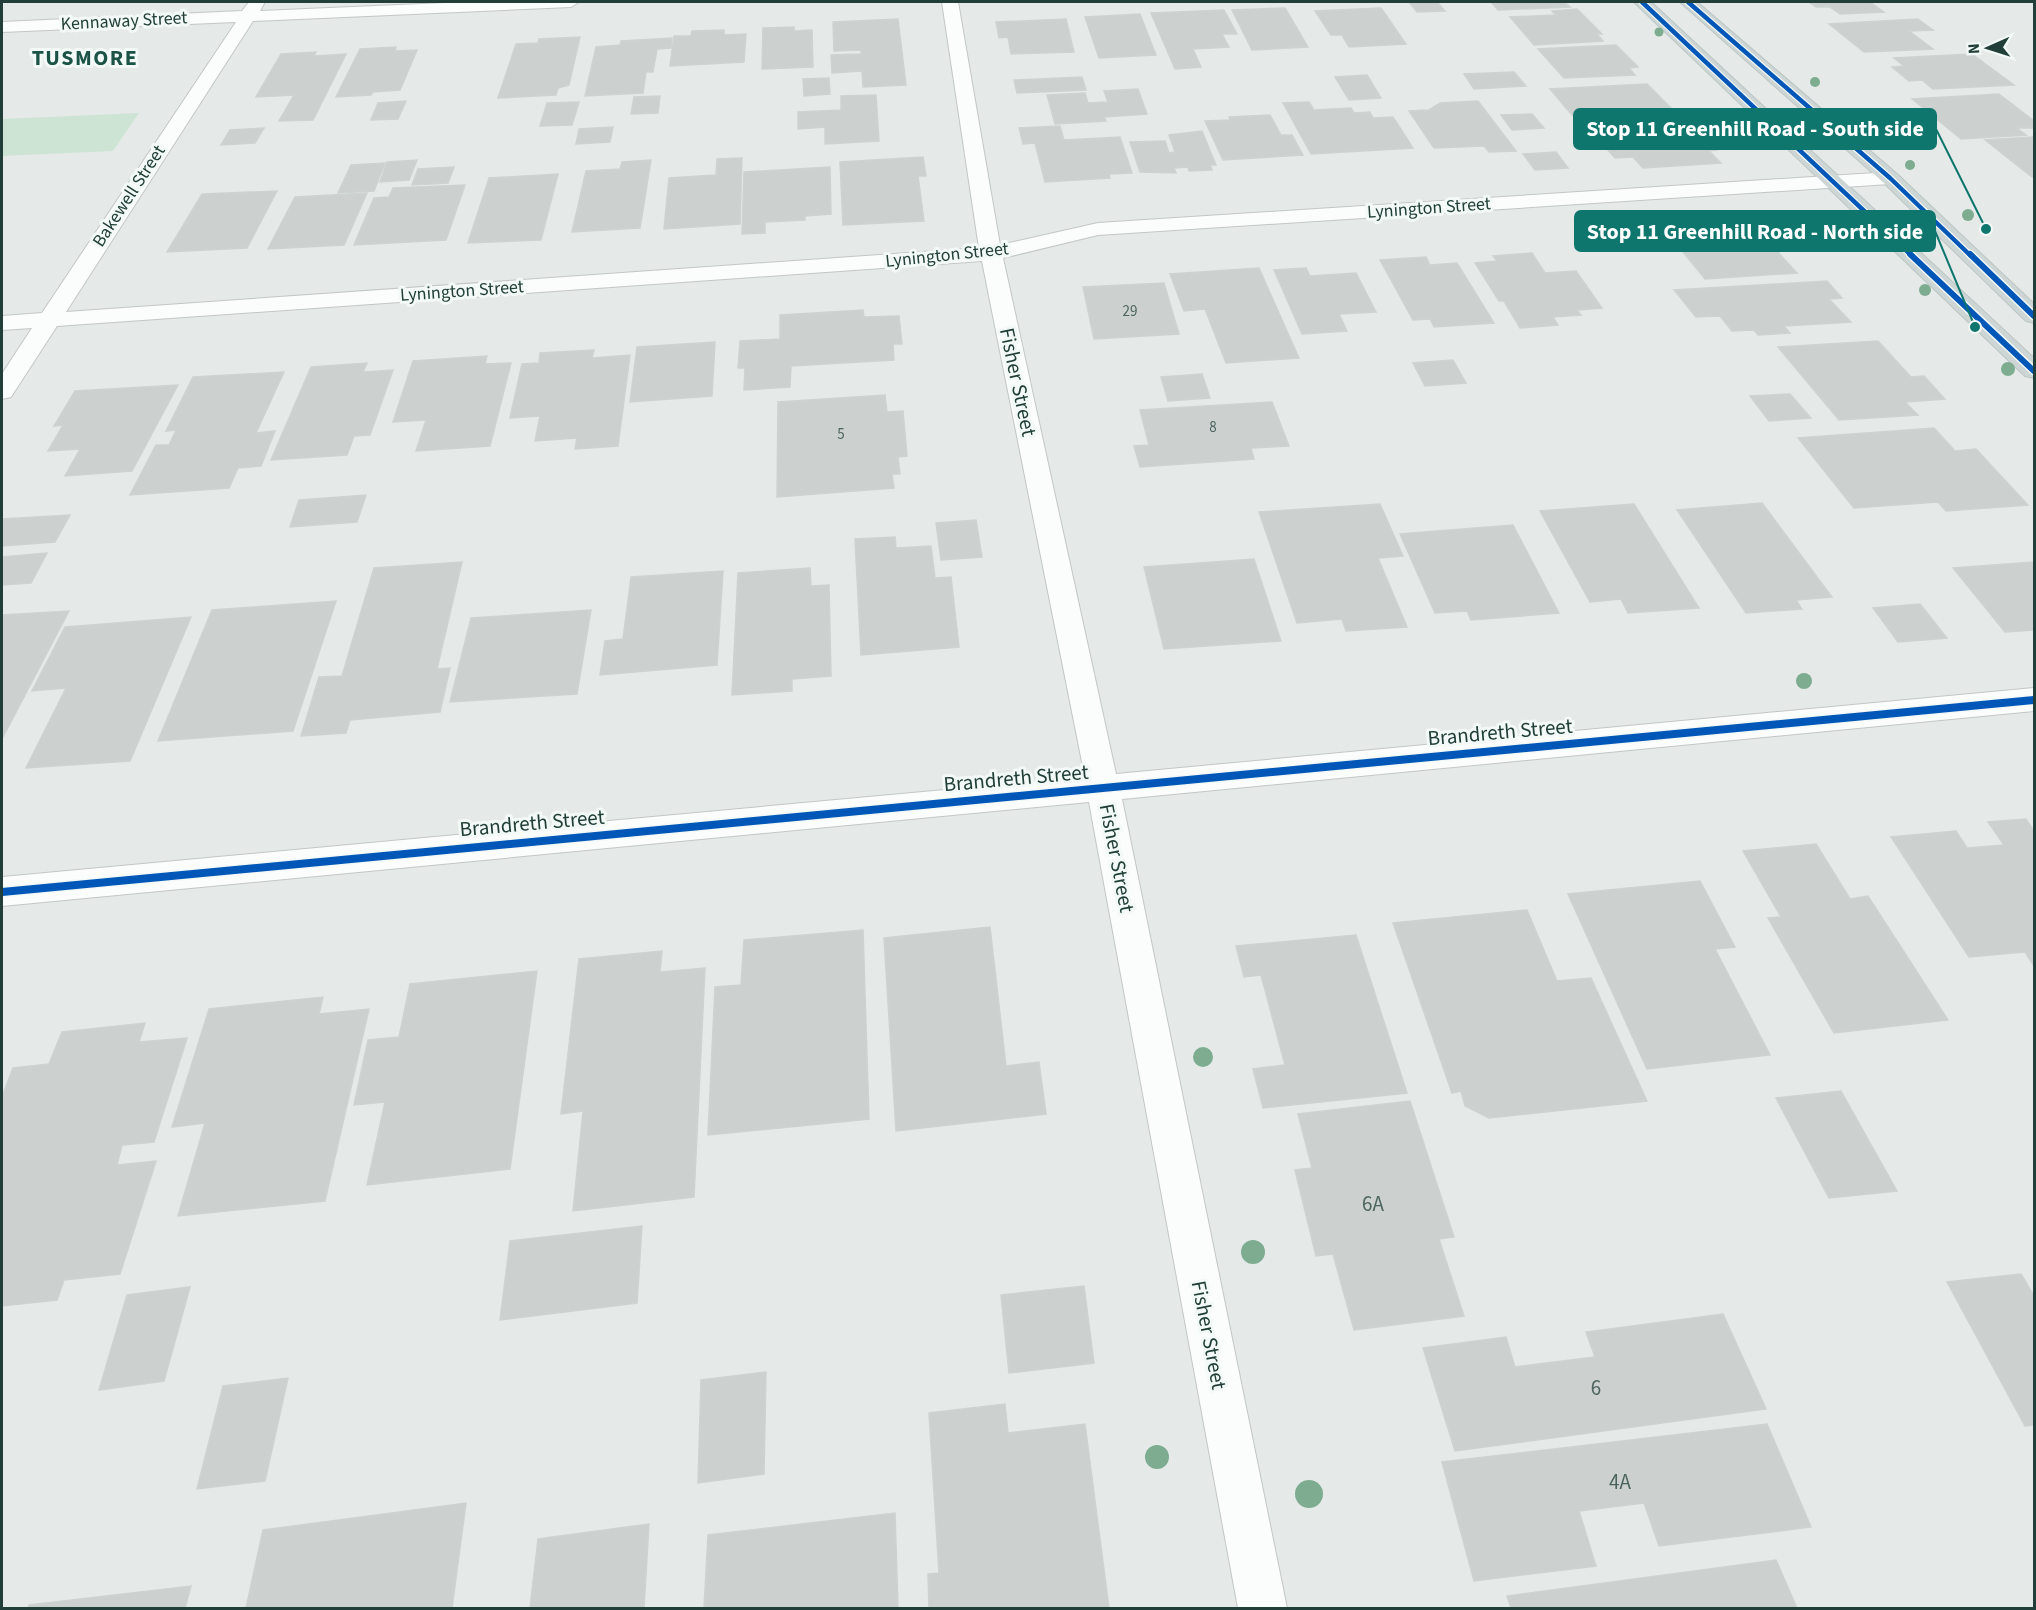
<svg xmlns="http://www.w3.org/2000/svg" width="2036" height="1610" font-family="'Source Sans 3',sans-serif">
  <rect width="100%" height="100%" fill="#e5eae8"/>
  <path fill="#cde4d5" d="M139 113 113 151 2 156V119Z"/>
  <g fill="#ccd1cf" stroke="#cdd3d1" stroke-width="1.5">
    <path d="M1409 2H1437L1445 11 1417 12Z"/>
    <path d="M1491 2H1564L1570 7 1498 10Z"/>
    <path d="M1809 2H1870L1884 12 1840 14 1830 7H1816Z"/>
    <path d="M1285 8 1308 47 1252 50 1232 10Z"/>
    <path d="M1381 8 1406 44 1349 47 1342 35H1331L1315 11Z"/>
    <path d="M1577 9 1602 34H1597L1603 41 1534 45 1510 17 1556 15 1552 11Z"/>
    <path d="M1224 10 1237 34H1222L1229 47 1193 49 1201 67 1175 69 1151 13Z"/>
    <path d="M1140 14 1156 55 1099 58 1085 17Z"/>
    <path d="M898 19 906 85 863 87 862 71 832 73 831 55 861 54V50L834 51 833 22Z"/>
    <path d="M1066 19 1074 52 1011 54 1008 37 999 38 996 22Z"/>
    <path d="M1918 19 1933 30 1909 31 1933 49 1864 52 1829 24Z"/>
    <path d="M794 27V31L812 30 813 67 762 69 763 28Z"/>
    <path d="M724 30V35L746 34 744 62 670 66 674 36H691L692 31Z"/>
    <path d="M580 37 569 85 558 88 556 95 498 98 516 44 538 43 539 39Z"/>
    <path d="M672 38 671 48 657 49 653 72H646L643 93 585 96 596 47 620 45 621 41Z"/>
    <path d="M1616 45 1638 67 1629 68 1635 75 1564 78 1538 49Z"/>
    <path d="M396 47 395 51 417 50 400 90 373 92 371 95 336 97 360 49Z"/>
    <path d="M316 52 314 56 346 54 313 120 279 121 294 95 256 97 281 54Z"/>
    <path d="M1972 54 2014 85 1933 89 1922 80 1909 81 1892 67 1904 66 1894 58Z"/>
    <path d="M1514 72 1526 86 1474 89 1464 74Z"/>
    <path d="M1367 75 1381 98 1349 100 1335 77Z"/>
    <path d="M1082 77 1086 90 1017 93 1014 80Z"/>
    <path d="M829 78 830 94 804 96 803 79Z"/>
    <path d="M1647 84 1679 116 1603 120 1598 114 1572 115 1550 89Z"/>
    <path d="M1138 89 1147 114 1104 117 1106 121 1055 124 1047 95 1085 93 1088 103 1108 102 1104 91Z"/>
    <path d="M1999 94 2034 121V128H2017L2026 135 1961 139 1912 99Z"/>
    <path d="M876 95 879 141 825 144V127L798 129V112L841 110V96Z"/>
    <path d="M660 96 658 113 631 114 634 97Z"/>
    <path d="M406 101 398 119 371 120 378 103Z"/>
    <path d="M1478 101 1516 151 1489 152 1484 146 1434 148 1409 111 1429 110 1440 103Z"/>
    <path d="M579 102 572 125 540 126 547 103Z"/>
    <path d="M1309 102 1314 110 1351 108 1354 113 1370 112 1373 118 1393 117 1413 148 1311 154 1283 103Z"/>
    <path d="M1532 114 1544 128 1512 130 1501 115Z"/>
    <path d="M1270 115 1281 135H1292L1303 155 1223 160 1205 121 1230 120 1229 117Z"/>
    <path d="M1060 126 1064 140 1120 137 1132 173 1109 174 1110 178 1045 182 1035 143 1023 144 1019 128Z"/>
    <path d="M1693 126 1717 150 1709 151 1721 163 1643 168 1633 157 1615 158 1591 131Z"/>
    <path d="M613 127 610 142 576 144 579 129Z"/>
    <path d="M264 128 255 143 221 145 230 130Z"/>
    <path d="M1202 131 1216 165H1210L1212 170 1189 171 1188 167 1174 168 1176 173 1140 172 1130 142 1165 141 1169 153 1175 152 1169 135Z"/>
    <path d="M2034 137V177H2032L1985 140Z"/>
    <path d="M1556 152 1568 168 1535 170 1523 154Z"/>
    <path d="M923 157 926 176H918L924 221 843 225 840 162Z"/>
    <path d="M742 158 740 224 664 229 669 178 716 175 717 159Z"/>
    <path d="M417 160 409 180 380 182 387 162Z"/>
    <path d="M651 160 640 228 572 232 586 171 620 169 622 162Z"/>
    <path d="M385 163 374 191 338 193 351 165Z"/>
    <path d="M454 167 448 183 412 185 418 169Z"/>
    <path d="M830 167 831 214 805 216V220L765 222V233L742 234 744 172Z"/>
    <path d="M558 174 541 240 468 243 489 178Z"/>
    <path d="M465 185 446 240 354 245 374 198 389 197 393 188Z"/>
    <path d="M277 191 247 248 167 252 202 194Z"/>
    <path d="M367 193 344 245 268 249 295 197Z"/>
    <path d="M1744 215 1797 273 1705 279 1657 220Z"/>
    <path d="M1532 253 1545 273 1576 271 1602 308 1577 310 1581 315 1553 317 1558 325 1520 328 1504 301H1499L1475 263 1497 261 1493 256Z"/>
    <path d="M1426 257 1430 265 1457 263 1494 323 1434 327 1430 319 1413 320 1380 260Z"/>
    <path d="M1259 268 1299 358 1226 363 1205 309 1184 311 1170 274Z"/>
    <path d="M1306 268 1310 276 1356 273 1376 312 1339 314 1347 331 1302 334 1274 270Z"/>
    <path d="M1827 281 1842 298 1829 299 1851 322 1784 326 1790 333 1758 335 1754 330 1732 331 1720 316 1696 317 1674 290Z"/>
    <path d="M1164 283 1179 334 1094 339 1083 287Z"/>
    <path d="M863 310 864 317 899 316 902 344H893L894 360 791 366 790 387 744 390 745 368H738L740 341 780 339V315Z"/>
    <path d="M1878 341 1911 377 1924 376 1945 399 1905 402 1918 415 1839 420 1778 347Z"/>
    <path d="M715 342 712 396 630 402 637 347Z"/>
    <path d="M594 350 592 358 630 355 618 446 575 449 577 438 535 441 540 416 510 418 522 364 539 363 540 353Z"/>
    <path d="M487 356 485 364 511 363 490 446 416 451 426 420 393 422 413 361Z"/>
    <path d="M1453 360 1466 383 1425 386 1413 363Z"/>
    <path d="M367 363 363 372 393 370 370 435 354 436 347 455 271 460 311 367Z"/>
    <path d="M284 372 256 433 275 431 261 466 238 468 229 488 130 495 156 445H169L176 430 166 431 193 377Z"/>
    <path d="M1202 374 1210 398 1168 401 1161 377Z"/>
    <path d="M178 385 132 471 65 476 80 449 48 451 63 425 54 426 75 391Z"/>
    <path d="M1790 394 1811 418 1769 421 1750 396Z"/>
    <path d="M885 395 887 412 903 411 907 456 898 457 900 474H892L894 488 777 497 778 402Z"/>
    <path d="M1272 402 1289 446 1251 448 1254 459 1140 467 1134 446 1149 445 1140 410Z"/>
    <path d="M1934 428 1955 451 1976 449 2028 505 1946 511 1938 502 1854 508 1798 438Z"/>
    <path d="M366 495 357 522 290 527 299 500Z"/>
    <path d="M1762 503 1832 597 1796 600 1802 609 1746 613 1677 510Z"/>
    <path d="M1380 504 1403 556 1378 558 1407 627 1346 631 1342 619 1297 623 1259 512Z"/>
    <path d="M1634 504 1699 608 1628 613 1621 599 1590 602 1540 511Z"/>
    <path d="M70 515 55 542 2 546V519Z"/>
    <path d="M976 520 982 557 941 560 936 523Z"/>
    <path d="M1513 525 1559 613 1471 620 1467 611 1435 613 1400 534Z"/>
    <path d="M895 537 896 548 931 546 935 578 951 577 959 647 861 655 855 539Z"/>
    <path d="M47 553 31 583 2 585V557Z"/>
    <path d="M1254 559 1281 641 1164 649 1144 567Z"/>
    <path d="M462 562 437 669 450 668 440 712 350 720 346 733 301 736 319 677 342 676 374 568Z"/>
    <path d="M2034 562V630L2005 632 1953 568Z"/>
    <path d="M810 568 811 586 829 585 831 676 792 679V691L732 695 738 573Z"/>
    <path d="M723 571 717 665 600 675 605 641 623 639 631 577Z"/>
    <path d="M336 601 293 731 158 741 212 610Z"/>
    <path d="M1920 604 1947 638 1898 642 1873 608Z"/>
    <path d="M591 610 577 694 450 702 471 618Z"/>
    <path d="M69 611 2 739V615Z"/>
    <path d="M191 617 130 761 26 768 66 688 32 691 65 627Z"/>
    <path d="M2026 819 2034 831V966L2025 952 1969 957 1891 837 1956 831 1967 848 2004 845 1988 822Z"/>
    <path d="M1816 844 1850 899 1868 896 1948 1020 1834 1033 1768 918 1781 917 1743 851Z"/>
    <path d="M1700 881 1735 947 1715 949 1770 1055 1647 1069 1568 894Z"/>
    <path d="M1527 910 1557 981 1591 978 1647 1101 1489 1118 1465 1106 1461 1091 1452 1093 1393 923Z"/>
    <path d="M990 927 1006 1066 1039 1062 1046 1114 896 1131 884 938Z"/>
    <path d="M863 930 869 1119 708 1135 715 987 741 985 744 940Z"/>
    <path d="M1356 935 1407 1093 1263 1108 1253 1069 1285 1065 1261 975 1244 977 1236 946Z"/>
    <path d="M662 951 660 972 705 968 694 1197 573 1211 583 1111 561 1114 579 959Z"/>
    <path d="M537 971 510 1169 367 1185 385 1102 354 1105 368 1040 399 1037 410 984Z"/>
    <path d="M323 997 319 1014 369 1009 325 1201 178 1216 205 1123 172 1127 209 1009Z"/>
    <path d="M145 1023 139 1042 187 1038 154 1142 122 1145 117 1165 156 1161 120 1274 64 1280 57 1300 2 1306V1097L13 1068 49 1064 62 1032Z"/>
    <path d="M1841 1091 1897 1191 1829 1198 1776 1098Z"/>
    <path d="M1410 1101 1454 1237 1439 1239 1464 1316 1354 1330 1333 1254 1316 1256 1295 1170 1312 1168 1298 1114Z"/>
    <path d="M642 1226 637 1303 500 1320 510 1241Z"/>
    <path d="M2021 1274 2034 1296V1425L2025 1426 1947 1282Z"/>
    <path d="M1084 1286 1094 1363 1009 1373 1001 1295Z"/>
    <path d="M190 1287 164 1381 99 1390 127 1295Z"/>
    <path d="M1723 1314 1766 1409 1455 1451 1423 1348 1506 1337 1515 1367 1595 1357 1586 1332Z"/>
    <path d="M766 1372 764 1474 698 1483 701 1380Z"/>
    <path d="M288 1378 265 1481 197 1489 223 1386Z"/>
    <path d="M1005 1404 1008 1433 1085 1424 1109 1608H929L928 1574 939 1573 929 1413Z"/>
    <path d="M1767 1424 1811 1527 1659 1546 1644 1503 1579 1511 1596 1566 1474 1581 1442 1462Z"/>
    <path d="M466 1503 452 1608H246L263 1530Z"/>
    <path d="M895 1513 898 1608H704L708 1535Z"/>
    <path d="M649 1524 644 1608H530L538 1539Z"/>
    <path d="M1776 1560 1797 1608H1511L1507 1596Z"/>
    <path d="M191 1586 185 1608H28L29 1605Z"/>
  </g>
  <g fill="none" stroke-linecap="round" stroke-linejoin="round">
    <defs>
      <path id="minor" d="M249 2H265L260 11 468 2H579L571 7 253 21 66 312 979 248 942 2H958L1000 245 1098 223 1890 172 1897 174 1900 178 1897 182 1890 184 1098 235 1003 258 1116 774 2034 688V711L1122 799 1287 1608H1238L1089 802 2 906V877L1085 777 982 261 57 326 11 397 2 399V374L32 328 2 330V316L42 313 236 22 2 32V22L242 11Z"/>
      <g id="major">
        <path d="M1634 2H1651L2034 358V378L2025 376Z"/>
        <path d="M1680 2H1697L1897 174 2034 304V323L2026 321 1883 182Z"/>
      </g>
    </defs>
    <use href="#minor" stroke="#c2c7c5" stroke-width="2"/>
    <use href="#major" stroke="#bcc6c4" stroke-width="2"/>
    <use href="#minor" fill="#fbfcfc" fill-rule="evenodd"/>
    <use href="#major" fill="#cdd6d4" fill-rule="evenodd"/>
    <defs>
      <g id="cycleway-far2">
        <path d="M1642 2 1912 256"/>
        <path d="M1688 2 1890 178 1971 256"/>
      </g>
      <g id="cycleway-far1">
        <path d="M1910 254 2034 371"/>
        <path d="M1970 254 2034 316"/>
      </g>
      <path id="cycleway" d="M2 892 2034 700"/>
    </defs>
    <use href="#cycleway-far2" stroke="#f3f9f6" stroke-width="7"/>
    <use href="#cycleway-far1" stroke="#f3f9f6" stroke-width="9"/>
    <use href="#cycleway" stroke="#f3f9f6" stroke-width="11"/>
    <use href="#cycleway-far2" stroke="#0057b8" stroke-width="4.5"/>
    <use href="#cycleway-far1" stroke="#0057b8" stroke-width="6"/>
    <use href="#cycleway" stroke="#0057b8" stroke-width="8"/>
  </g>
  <g fill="#7dac91">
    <circle cx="1659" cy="32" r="4.5"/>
    <circle cx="1815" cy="82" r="5"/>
    <circle cx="1910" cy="165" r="5"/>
    <circle cx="1968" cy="215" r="6"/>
    <circle cx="1925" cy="290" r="6"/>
    <circle cx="2008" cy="369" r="7"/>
    <circle cx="1804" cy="681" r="8"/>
    <circle cx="1203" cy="1057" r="10"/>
    <circle cx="1253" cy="1252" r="12"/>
    <circle cx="1157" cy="1457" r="12"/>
    <circle cx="1309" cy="1494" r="14"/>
  </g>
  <g text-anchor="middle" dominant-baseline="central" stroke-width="6" stroke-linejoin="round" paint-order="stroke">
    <g font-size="15" fill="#4c645e">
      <text x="1130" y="311">29</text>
      <text x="1213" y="427">8</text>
      <text x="841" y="434">5</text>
    </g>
    <g font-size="18" fill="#213f38" stroke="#f3f9f6">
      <text transform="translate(124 21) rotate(-3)">Kennaway Street</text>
      <text transform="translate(129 196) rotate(-57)">Bakewell Street</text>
      <text transform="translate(1429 208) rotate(-4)">Lynington Street</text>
      <text transform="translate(947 255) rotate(-6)">Lynington Street</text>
      <text transform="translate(462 291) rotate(-4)">Lynington Street</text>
    </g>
    <g font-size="21" fill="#213f38" stroke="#f3f9f6">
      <text transform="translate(1018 382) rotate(78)">Fisher Street</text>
      <text transform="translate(1500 732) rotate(-5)">Brandreth Street</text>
      <text transform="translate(1016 778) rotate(-5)">Brandreth Street</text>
      <text transform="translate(532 823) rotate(-5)">Brandreth Street</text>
      <text transform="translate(1117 858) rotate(79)">Fisher Street</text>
      <text transform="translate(1209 1335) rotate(79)">Fisher Street</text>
    </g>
    <g font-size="21" fill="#4c645e">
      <text x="1373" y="1204">6A</text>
      <text x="1596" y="1388">6</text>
      <text x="1620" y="1482">4A</text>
    </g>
    <g font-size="22" font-weight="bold" letter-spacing="1.5" fill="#1b5346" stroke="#f3f9f6">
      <text x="85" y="58">TUSMORE</text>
    </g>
  </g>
  <path fill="none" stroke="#0f766e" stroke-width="2" d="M1986 229L1936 129M1975 327L1935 231"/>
  <g fill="#0f766e" stroke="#f3f9f6" stroke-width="2">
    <circle cx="1986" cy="229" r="6"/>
    <circle cx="1975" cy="327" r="6"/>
  </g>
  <g fill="#0f766e" stroke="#0f766e" stroke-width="2">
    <rect x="1574" y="109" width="362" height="40" rx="6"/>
    <rect x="1575" y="211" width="360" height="40" rx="6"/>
  </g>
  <g font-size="22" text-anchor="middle" font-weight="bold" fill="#fff">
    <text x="1755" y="136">Stop 11 Greenhill Road - South side</text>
    <text x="1755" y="239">Stop 11 Greenhill Road - North side</text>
  </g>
  <rect width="2036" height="1610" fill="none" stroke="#213f38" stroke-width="6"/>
  <g transform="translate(1988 48) rotate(267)" stroke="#f3f9f6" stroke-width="4.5" paint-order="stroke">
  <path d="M0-4.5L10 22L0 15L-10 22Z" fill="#213f38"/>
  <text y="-9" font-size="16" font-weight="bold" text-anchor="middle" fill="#213f38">N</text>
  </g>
</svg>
